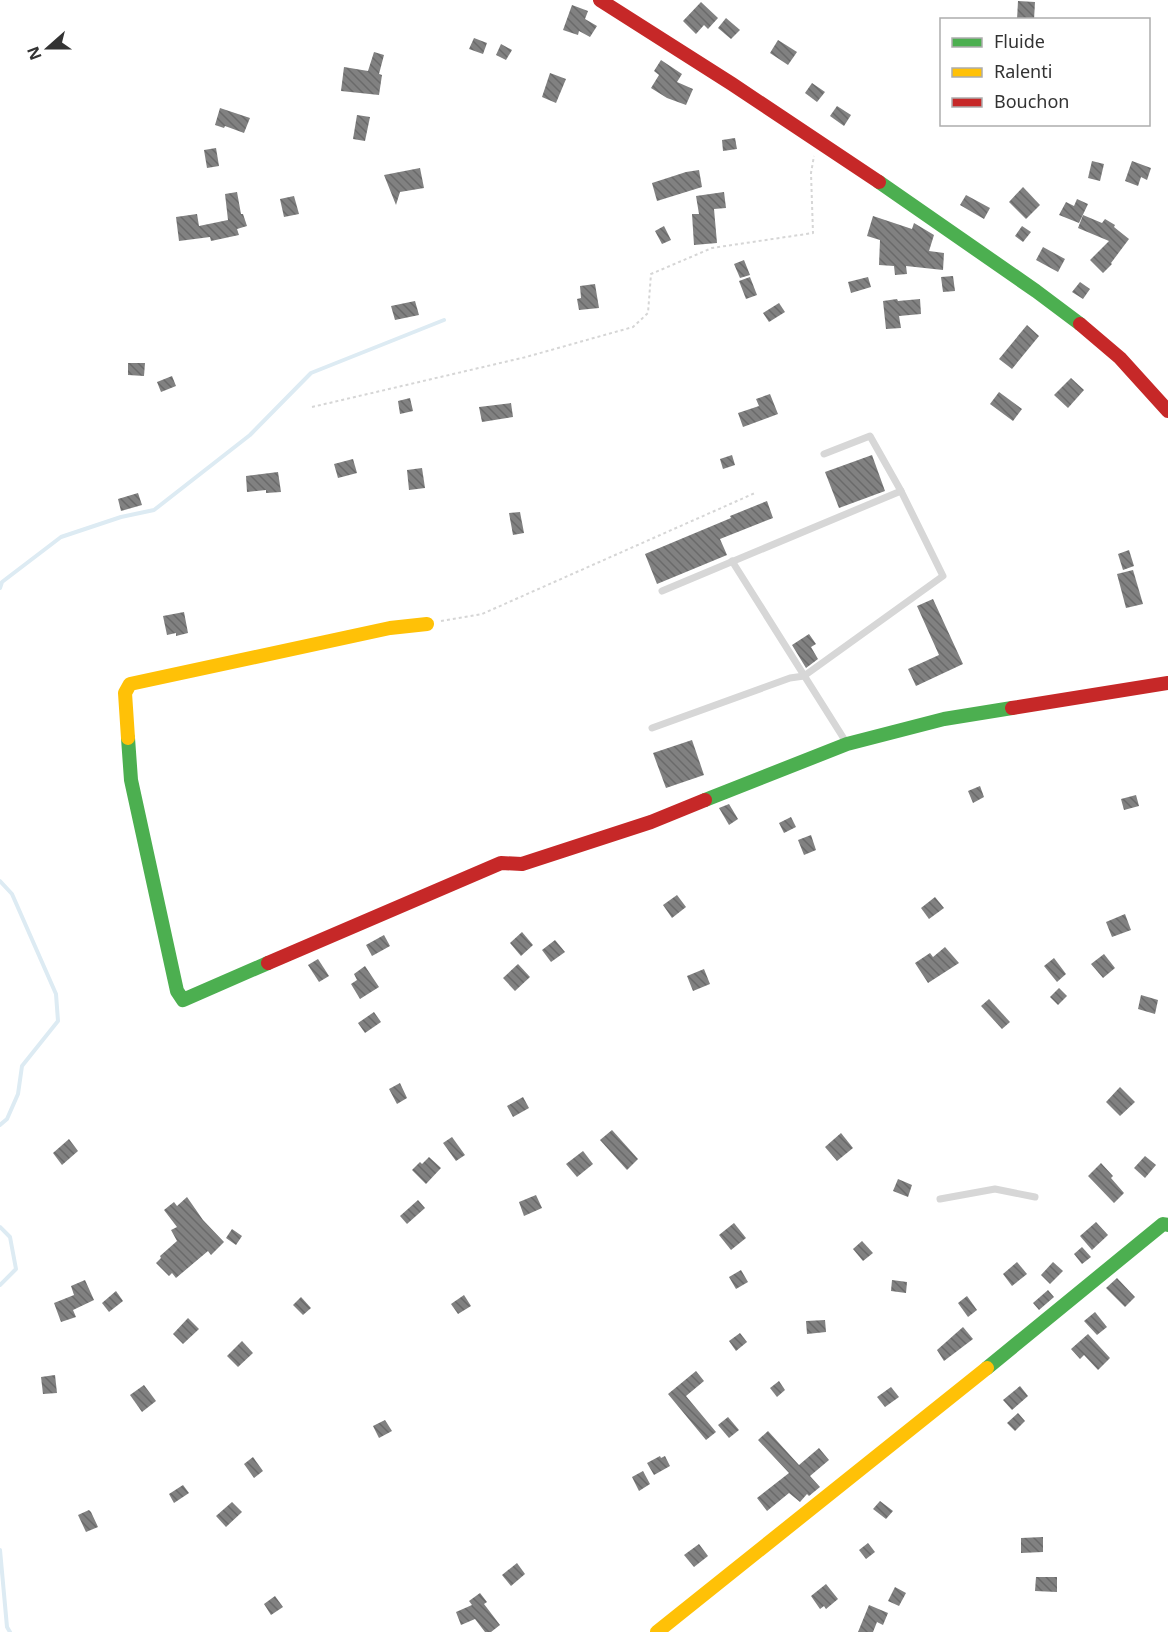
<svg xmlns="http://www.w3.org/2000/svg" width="1168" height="1632" font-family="'Noto Sans',sans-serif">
  <defs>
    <pattern id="building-back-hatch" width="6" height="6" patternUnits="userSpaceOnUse" patternTransform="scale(1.5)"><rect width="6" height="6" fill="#818181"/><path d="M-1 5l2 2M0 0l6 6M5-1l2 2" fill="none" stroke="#6a6a6a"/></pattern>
  </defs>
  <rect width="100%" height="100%" fill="#fff"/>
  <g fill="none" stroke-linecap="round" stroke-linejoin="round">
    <g stroke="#ddebf3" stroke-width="4">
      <path d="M0 588 2 582 61 537 121 517 154 510 250 435 311 373 444 320"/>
      <path d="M0 881 12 894 56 994 58 1021 22 1066 18 1094 7 1119 0 1125"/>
      <path d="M0 1227 10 1237 16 1269 0 1285"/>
      <path d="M0 1550 7 1627 10 1632"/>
    </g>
  </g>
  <g fill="url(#building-back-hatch)">
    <path d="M1018 1 1035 2 1034 20H1017Z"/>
    <path d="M701 2 718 18 708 29 704 25 696 34 683 21Z"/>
    <path d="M572 5 588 11 585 19 597 26 590 37 579 31 578 35 563 30Z"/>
    <path d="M726 18 740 30 731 39 718 28Z"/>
    <path d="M474 38 487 43 483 54 469 49Z"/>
    <path d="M778 40 797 52 788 65 770 53Z"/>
    <path d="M501 44 512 50 506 60 496 55Z"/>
    <path d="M374 52 384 55 379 74 382 75 379 95 341 91 344 67 368 71Z"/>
    <path d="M661 60 682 74 677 82 693 89 686 105 667 98 651 88 659 75 654 71Z"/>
    <path d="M550 73 566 79 556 103 542 97Z"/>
    <path d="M812 83 825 92 817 102 805 93Z"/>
    <path d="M837 106 851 115 844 126 830 116Z"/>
    <path d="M220 108 250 118 244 133 225 126 224 128 215 125Z"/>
    <path d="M357 115 370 117 365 141 353 139Z"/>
    <path d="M735 138 737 149 723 151 722 140Z"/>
    <path d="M216 148 219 166 207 168 204 150Z"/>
    <path d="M1092 161 1104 164 1100 181 1088 178Z"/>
    <path d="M1132 161 1151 168 1147 180 1141 177 1138 186 1125 181Z"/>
    <path d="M420 168 424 188 400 192 396 205 384 175Z"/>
    <path d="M699 170 702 187 657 201 652 183 686 172Z"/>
    <path d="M1023 187 1040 205 1026 219 1009 202Z"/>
    <path d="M237 192 241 214H243L247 226 237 229 239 235 211 241 210 237 179 241 176 217 197 214 199 226 228 220 225 194Z"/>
    <path d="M724 192 726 208 714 209 717 243 694 245 692 214H699L696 196Z"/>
    <path d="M966 195 990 208 984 219 960 205Z"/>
    <path d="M294 196 299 214 284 217 280 199Z"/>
    <path d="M1077 199 1088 204 1079 223 1059 215 1066 202 1074 206Z"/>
    <path d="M1083 215 1102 223 1105 219 1115 225 1114 227 1129 239 1111 263 1112 264 1103 273 1090 260 1109 241 1078 228Z"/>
    <path d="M873 216 912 229 914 223 934 235 929 251 944 253 943 270 906 266 907 274 895 275 894 266 879 265 880 240 867 236Z"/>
    <path d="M664 226 671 240 662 244 655 231Z"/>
    <path d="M1022 226 1031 232 1023 242 1015 236Z"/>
    <path d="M1043 247 1065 259 1058 272 1036 260Z"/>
    <path d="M744 260 750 275 740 278 734 264Z"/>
    <path d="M953 276 955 291 943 292 941 277Z"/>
    <path d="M750 277 757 295 746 299 739 281Z"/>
    <path d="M868 277 871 287 851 293 848 282Z"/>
    <path d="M1080 282 1090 289 1083 299 1072 292Z"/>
    <path d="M595 284 599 308 579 310 577 299 581 298 580 286Z"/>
    <path d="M897 299 898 301 920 299 921 314 899 316 901 328 886 329 883 301Z"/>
    <path d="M415 301 419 315 395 320 391 306Z"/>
    <path d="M779 303 785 312 769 322 763 313Z"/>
    <path d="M1027 325 1039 336 1012 369 999 359Z"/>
    <path d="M128 363H145L144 376 128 375Z"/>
    <path d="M172 376 176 386 161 392 157 382Z"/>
    <path d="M1071 378 1084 390 1068 408 1054 395Z"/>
    <path d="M999 392 1022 409 1013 421 990 404Z"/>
    <path d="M770 394 778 414 743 427 738 413 759 406 756 399Z"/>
    <path d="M410 398 413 411 400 414 398 401Z"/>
    <path d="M511 403 513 417 482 422 479 407Z"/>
    <path d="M732 455 735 465 723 469 720 459Z"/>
    <path d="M872 455 885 491 839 508 825 472Z"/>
    <path d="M353 459 357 473 338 478 334 464Z"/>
    <path d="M422 468 425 488 409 490 407 470Z"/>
    <path d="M278 472 281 492 266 493V490L247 492 246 476Z"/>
    <path d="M138 493 142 505 121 511 118 499Z"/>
    <path d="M767 501 773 518 720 539 727 555 657 584 645 554 731 518 730 516Z"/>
    <path d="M520 512 524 533 513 535 509 513Z"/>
    <path d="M1129 550 1134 566 1123 570 1118 554Z"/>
    <path d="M1133 570 1143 604 1126 608 1117 574Z"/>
    <path d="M933 599 963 664 916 686 908 669 939 655 917 606Z"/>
    <path d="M184 612 188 633 176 636V633L167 635 163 616Z"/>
    <path d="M809 634 816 644 811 647 818 659 806 668 792 645Z"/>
    <path d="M692 740 704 775 666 788 653 753Z"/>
    <path d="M980 786 984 797 973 803 968 791Z"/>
    <path d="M1136 795 1139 806 1124 810 1121 799Z"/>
    <path d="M729 804 738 819 729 825 719 808Z"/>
    <path d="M791 817 796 827 784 833 779 823Z"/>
    <path d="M811 835 816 850 804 855 798 840Z"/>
    <path d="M677 895 686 907 672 918 663 905Z"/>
    <path d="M935 897 944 908 929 919 921 908Z"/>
    <path d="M1125 914 1131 930 1112 937 1106 922Z"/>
    <path d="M522 932 533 945 521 956 510 943Z"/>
    <path d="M384 935 390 946 372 956 366 945Z"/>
    <path d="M555 940 565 952 551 962 542 950Z"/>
    <path d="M945 947 959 963 928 983 915 963 930 953 933 957Z"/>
    <path d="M1104 954 1115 968 1103 978 1091 964Z"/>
    <path d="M1054 958 1066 974 1057 982 1044 966Z"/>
    <path d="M318 959 329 976 319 982 308 965Z"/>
    <path d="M518 964 530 977 515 991 503 978Z"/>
    <path d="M365 966 379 987 360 999 351 984 357 980 354 974Z"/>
    <path d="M704 969 710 984 693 991 687 976Z"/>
    <path d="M1059 988 1067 996 1058 1005 1050 997Z"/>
    <path d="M1141 995 1158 1000 1155 1014 1138 1009Z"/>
    <path d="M989 999 1010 1022 1002 1029 981 1006Z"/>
    <path d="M374 1012 381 1022 365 1033 358 1023Z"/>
    <path d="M400 1083 407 1098 397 1104 389 1089Z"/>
    <path d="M1120 1087 1135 1102 1120 1116 1106 1102Z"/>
    <path d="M523 1097 529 1108 513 1117 507 1106Z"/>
    <path d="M612 1130 638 1159 627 1170 600 1140Z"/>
    <path d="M841 1133 853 1148 837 1161 825 1147Z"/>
    <path d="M452 1137 465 1155 456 1161 443 1143Z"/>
    <path d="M69 1139 78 1151 62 1165 53 1153Z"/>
    <path d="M583 1151 593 1164 577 1177 566 1164Z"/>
    <path d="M1145 1156 1156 1165 1145 1178 1134 1168Z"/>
    <path d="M429 1157 441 1168 426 1184 412 1170 420 1162 422 1164Z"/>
    <path d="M1101 1163 1113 1176 1111 1178 1124 1193 1114 1203 1088 1176Z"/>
    <path d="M898 1179 912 1185 908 1197 893 1191Z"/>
    <path d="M536 1195 542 1208 524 1216 519 1202Z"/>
    <path d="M187 1197 203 1220 224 1242 211 1255 208 1251 176 1278 172 1273 169 1276 156 1263 161 1258 160 1256 177 1241 171 1230 177 1227 164 1210 174 1202 177 1206Z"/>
    <path d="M418 1200 425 1208 407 1224 400 1216Z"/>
    <path d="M1096 1222 1108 1235 1092 1250 1080 1236Z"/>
    <path d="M734 1223 746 1238 731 1250 719 1235Z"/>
    <path d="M232 1229 242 1236 236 1245 226 1238Z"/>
    <path d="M862 1241 873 1253 863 1261 853 1249Z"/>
    <path d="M1082 1247 1091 1257 1082 1264 1074 1254Z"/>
    <path d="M1017 1262 1027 1274 1012 1286 1003 1274Z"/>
    <path d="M1053 1262 1063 1271 1050 1284 1041 1275Z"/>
    <path d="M741 1270 748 1282 736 1289 729 1277Z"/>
    <path d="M1117 1278 1135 1297 1125 1307 1106 1288Z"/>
    <path d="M85 1280 94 1300 73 1310 76 1317 61 1322 54 1303 74 1295 71 1286Z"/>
    <path d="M892 1280 907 1282 906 1293 891 1291Z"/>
    <path d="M1048 1290 1054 1297 1039 1310 1033 1303Z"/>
    <path d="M116 1291 123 1301 109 1312 102 1303Z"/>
    <path d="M464 1295 471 1306 458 1314 451 1304Z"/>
    <path d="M967 1296 977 1310 968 1317 958 1303Z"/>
    <path d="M301 1297 311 1308 303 1315 293 1305Z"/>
    <path d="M1095 1312 1107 1327 1097 1335 1084 1321Z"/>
    <path d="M188 1318 199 1329 183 1344 173 1334Z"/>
    <path d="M825 1320 826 1332 807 1334 806 1321Z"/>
    <path d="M963 1327 973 1339 944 1361 937 1350Z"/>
    <path d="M740 1333 747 1342 736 1351 729 1341Z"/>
    <path d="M1088 1334 1110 1358 1098 1370 1084 1355 1080 1359 1071 1349Z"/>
    <path d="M242 1341 253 1353 238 1367 227 1356Z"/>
    <path d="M696 1371 704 1381 686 1396 716 1432 706 1440 668 1394Z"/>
    <path d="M55 1375 57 1393 43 1394 41 1377Z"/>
    <path d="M779 1381 785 1390 777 1397 770 1388Z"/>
    <path d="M144 1385 156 1401 142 1412 130 1395Z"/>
    <path d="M1020 1386 1028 1396 1012 1410 1003 1400Z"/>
    <path d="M891 1387 899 1397 885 1407 877 1397Z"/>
    <path d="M1018 1413 1025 1421 1015 1431 1007 1423Z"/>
    <path d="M728 1417 739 1430 729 1438 718 1425Z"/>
    <path d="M385 1420 392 1431 379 1438 373 1426Z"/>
    <path d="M768 1431 799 1465 819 1448 829 1460 810 1476 820 1487 809 1496 807 1494 800 1502 789 1493 767 1511 757 1498 789 1473 758 1440Z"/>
    <path d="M660 1456 661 1458 665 1456 670 1466 654 1475 647 1463Z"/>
    <path d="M253 1457 263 1471 254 1478 244 1464Z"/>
    <path d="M643 1471 650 1484 639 1491 632 1477Z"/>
    <path d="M183 1485 189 1493 174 1503 169 1494Z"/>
    <path d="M880 1501 893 1511 886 1519 873 1509Z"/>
    <path d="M232 1502 242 1512 226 1527 216 1516Z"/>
    <path d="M89 1510 91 1512 98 1527 86 1532 78 1515Z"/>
    <path d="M1043 1537V1552L1021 1553V1538Z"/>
    <path d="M868 1543 875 1552 866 1559 859 1550Z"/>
    <path d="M699 1544 708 1556 694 1567 684 1555Z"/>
    <path d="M517 1563 525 1574 511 1586 502 1575Z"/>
    <path d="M1036 1577H1057V1592L1035 1591Z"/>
    <path d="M826 1584 838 1599 826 1609 824 1606 820 1609 811 1596Z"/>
    <path d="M895 1587 906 1593 899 1606 888 1601Z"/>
    <path d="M480 1593 487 1602 484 1604 500 1625 491 1632H485L475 1619 461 1625 456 1612 472 1605 469 1601Z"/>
    <path d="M275 1596 283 1607 271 1615 264 1604Z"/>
    <path d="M869 1605 888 1613 883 1625 877 1622 873 1632H858Z"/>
  </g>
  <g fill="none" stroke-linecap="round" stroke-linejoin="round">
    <g stroke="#d6d6d6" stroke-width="2" stroke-dasharray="3 3" stroke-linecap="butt">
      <path d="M312 407 526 357 633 327 648 313 651 274 712 248 813 233 811 173 814 156"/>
      <path d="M441 621 482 614 755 493"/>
    </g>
    <g stroke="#d7d7d7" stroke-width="7">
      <path d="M732 561 846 742"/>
      <path d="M662 591 901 491"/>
      <path d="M652 728 790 678 804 676 943 576 901 491 870 436 824 454"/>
      <path d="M940 1199 995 1189 1035 1197"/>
    </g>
    <g stroke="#4caf50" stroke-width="14">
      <path d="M879 182 1036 291 1080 324"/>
      <path d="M128 738 131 780 177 991 183 1000 268 963"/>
      <path d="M705 800 847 744 944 719 1012 708"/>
      <path d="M987 1368 1163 1224 1168 1225"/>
    </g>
    <g stroke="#ffc107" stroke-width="14">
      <path d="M128 738 125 693 130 684 390 628 427 624"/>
      <path d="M657 1632 987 1368"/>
    </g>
    <g stroke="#c62828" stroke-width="14">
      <path d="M600 0 732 84 879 182"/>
      <path d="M1080 324 1120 358 1168 411"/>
      <path d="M1012 708 1168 683"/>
      <path d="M268 963 501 863 522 864 651 822 705 800"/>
    </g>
  </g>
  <rect x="940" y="18" width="210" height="108" fill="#ffffff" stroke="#adadad" stroke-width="1.5"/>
  <rect x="952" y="38" width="30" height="9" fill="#4caf50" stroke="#adadad" stroke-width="1.5"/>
  <text x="994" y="48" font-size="18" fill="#333333">Fluide</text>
  <rect x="952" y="68" width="30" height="9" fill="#ffc107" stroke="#adadad" stroke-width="1.5"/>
  <text x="994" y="78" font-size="18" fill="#333333">Ralenti</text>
  <rect x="952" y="98" width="30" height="9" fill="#c62828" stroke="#adadad" stroke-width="1.5"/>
  <text x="994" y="108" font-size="18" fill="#333333">Bouchon</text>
  <g transform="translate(48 48) rotate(249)" stroke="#ffffff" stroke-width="4.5" paint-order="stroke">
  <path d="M0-4.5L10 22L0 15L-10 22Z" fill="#333333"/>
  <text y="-9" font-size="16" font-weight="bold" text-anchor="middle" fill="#333333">N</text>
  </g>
</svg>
